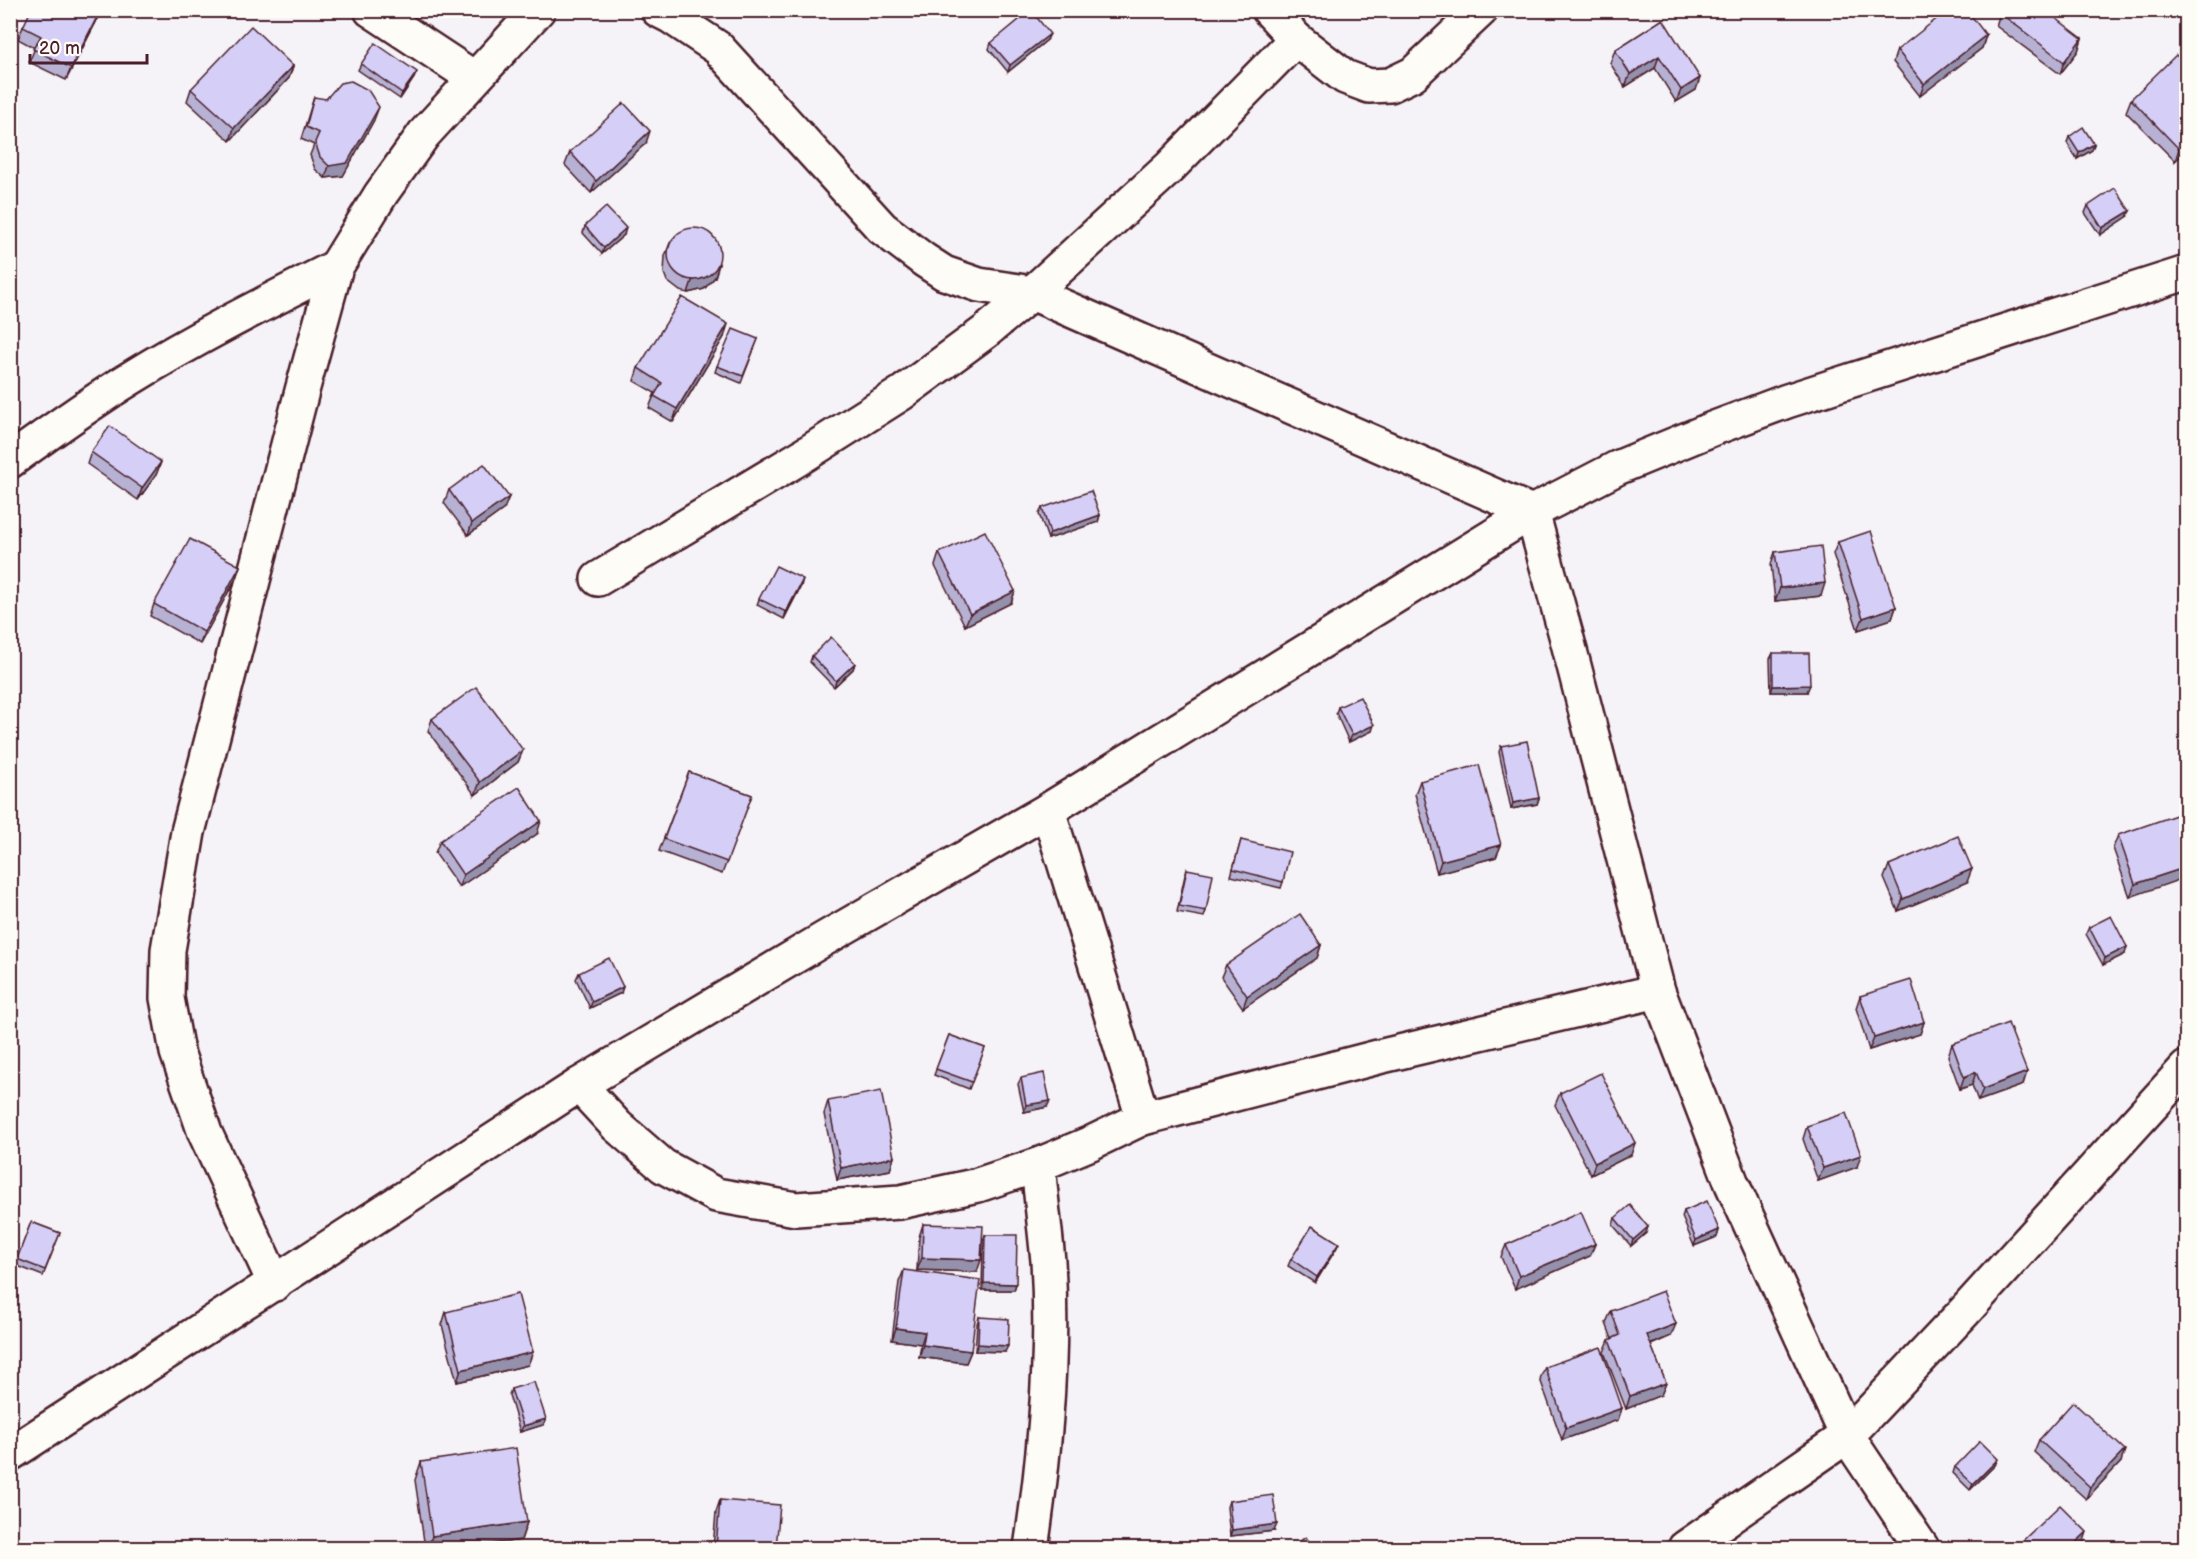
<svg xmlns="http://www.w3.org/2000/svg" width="2197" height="1559" font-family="'Balsamiq Sans',sans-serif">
  <rect width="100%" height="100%" fill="#f5f3f7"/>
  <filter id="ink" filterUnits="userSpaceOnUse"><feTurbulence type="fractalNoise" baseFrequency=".0167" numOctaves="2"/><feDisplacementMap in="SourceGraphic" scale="12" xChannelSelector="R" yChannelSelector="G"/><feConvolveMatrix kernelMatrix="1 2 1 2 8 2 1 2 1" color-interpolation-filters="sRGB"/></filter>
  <g filter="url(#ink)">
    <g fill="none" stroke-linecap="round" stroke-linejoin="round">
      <defs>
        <g id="minor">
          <path d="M371 10 474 78"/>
          <path d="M658 10 670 16 718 48 882 228 924 260 944 273 979 285 1032 293 1532 512 1566 635 1658 991 1732 1184 1847 1436 1922 1548"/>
          <path d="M1296 39 1345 77 1369 86 1390 85 1413 74 1481 10"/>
          <path d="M10 461C50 432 90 403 131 378 197 337 267 302 336 267"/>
          <path d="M598 579 801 457 902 393 985 332 1032 293 1169 168 1296 39 1269 10"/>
          <path d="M1048 810 1143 1118"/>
          <path d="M579 1085 617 1126 663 1166 716 1195 796 1209 900 1202 978 1185 1038 1165C1041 1197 1045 1229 1048 1261 1054 1357 1045 1454 1031 1548"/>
          <path d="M1038 1165 1091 1143 1143 1118 1378 1057 1658 991"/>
          <path d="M275 1284 205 1133 177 1052 167 998 168 950 188 832 302 391 336 267 381 194 424 134 538 10"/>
          <path d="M10 1454 579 1085 824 939 1048 810 1532 512 1617 468 1712 429 1787 401 2186 273"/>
          <path d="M1685 1548 1847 1436 1965 1311 2186 1068"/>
        </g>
      </defs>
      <use href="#minor" stroke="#4a1f2b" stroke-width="38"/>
      <use href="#minor" stroke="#fdfcf7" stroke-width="33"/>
    </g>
    <g fill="#b7b2d4" stroke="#4a1f2b" stroke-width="1.5">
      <path d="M100 11 95 24 66 80 29 62 35 48 18 39 23 27Z"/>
      <path d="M2000 13 2082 38 2078 51 2060 74 1996 26Z"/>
      <path d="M1663 19 1696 90 1676 102 1655 68 1625 87 1610 63 1615 50Z"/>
      <path d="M1986 35 1982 48 1920 96 1893 62 1897 50Z"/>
      <path d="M1047 40 1008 72 989 49 991 43Z"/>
      <path d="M361 64 414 78 400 99 358 70Z"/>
      <path d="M293 66 289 78 230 141 187 101 191 89Z"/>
      <path d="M314 97 374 120 343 176 325 178 315 169 310 155 314 145 301 139Z"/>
      <path d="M2131 99 2187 150 2175 161 2126 112Z"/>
      <path d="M2069 137 2094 144 2092 150 2077 159 2067 143Z"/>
      <path d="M646 143 591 193 565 165 570 152Z"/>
      <path d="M2088 206 2127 217 2100 235 2085 213Z"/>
      <path d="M585 226 624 235 602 254 583 233Z"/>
      <path d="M670 243 719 264 715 277 704 289 688 293 680 291 667 281 664 273 665 256Z"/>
      <path d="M724 337 673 422 649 408 655 393 634 381 638 368Z"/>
      <path d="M758 339 741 383 715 372 717 366Z"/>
      <path d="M91 452 161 462 156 475 138 500 87 464Z"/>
      <path d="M449 490 504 509 468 535 444 503Z"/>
      <path d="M1042 508 1100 515 1098 522 1048 539 1039 514Z"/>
      <path d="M1838 542 1896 607 1892 619 1858 630 1833 554Z"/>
      <path d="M1775 552 1821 596 1775 601 1771 564Z"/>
      <path d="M939 553 1015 591 1011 603 965 626 935 566Z"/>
      <path d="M240 566 236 578 200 644 150 616 154 604Z"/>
      <path d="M801 586 784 619 757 605 759 599Z"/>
      <path d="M1773 653 1807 692H1771L1770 659Z"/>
      <path d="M812 656 855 663 853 669 834 687 810 662Z"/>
      <path d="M1338 707 1372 731 1349 742 1336 713Z"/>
      <path d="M432 719 523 750 518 762 475 795 428 731Z"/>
      <path d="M1501 746 1539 798 1537 804 1511 809 1499 752Z"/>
      <path d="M689 772 752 795 722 874 659 851Z"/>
      <path d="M1420 781 1501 845 1496 857 1437 873 1415 794Z"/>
      <path d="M537 834 459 887 435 853 440 841Z"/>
      <path d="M2118 835H2187L2130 897 2113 848Z"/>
      <path d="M1241 840 1283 882 1281 888 1231 876Z"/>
      <path d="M1889 865 1967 882 1898 911 1884 878Z"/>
      <path d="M1187 869 1206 911 1204 917 1177 912 1185 875Z"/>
      <path d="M2089 927 2125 954 2103 965 2086 934Z"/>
      <path d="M1321 945 1317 958 1243 1008 1221 977 1226 965Z"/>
      <path d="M579 973 621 993 590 1008 576 979Z"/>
      <path d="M1860 996 1924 1022 1920 1034 1869 1050 1856 1008Z"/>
      <path d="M949 1035 985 1048 969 1089 934 1075Z"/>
      <path d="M1952 1044 2023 1085 1978 1101 1972 1085 1960 1089 1948 1056Z"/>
      <path d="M1021 1078 1047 1107 1024 1112 1018 1084Z"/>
      <path d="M1560 1093 1631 1155 1591 1175 1555 1105Z"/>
      <path d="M828 1101 894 1157 890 1170 837 1180 824 1114Z"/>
      <path d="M1807 1126 1857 1167 1818 1181 1803 1139Z"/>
      <path d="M1684 1211 1719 1230 1717 1237 1694 1246 1682 1217Z"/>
      <path d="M1615 1218 1646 1233 1631 1246 1613 1225Z"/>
      <path d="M31 1222 60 1233 43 1276 15 1265Z"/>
      <path d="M923 1224 977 1272 917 1270 919 1237Z"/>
      <path d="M985 1235 1016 1284 1014 1290H982L983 1241Z"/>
      <path d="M1339 1243 1336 1249 1315 1283 1288 1266 1291 1259Z"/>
      <path d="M1595 1244 1590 1256 1515 1289 1501 1257 1506 1245Z"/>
      <path d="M904 1270 971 1351 966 1363 919 1357 921 1344 892 1340 899 1282Z"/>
      <path d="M1611 1311 1671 1336 1651 1345 1666 1383 1661 1395 1626 1409 1604 1352 1609 1340 1612 1339 1606 1323Z"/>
      <path d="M446 1312 528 1365 457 1382 442 1325Z"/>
      <path d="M979 1317 1005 1352 975 1351 977 1324Z"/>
      <path d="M1545 1367 1622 1408 1618 1420 1562 1440 1540 1379Z"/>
      <path d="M511 1389 546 1419 543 1425 520 1432 509 1395Z"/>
      <path d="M2039 1440 2121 1462 2086 1499 2034 1452Z"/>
      <path d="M421 1462 527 1522 521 1540 462 1548H425L415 1480Z"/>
      <path d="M1995 1465 1970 1490 1953 1473 1955 1467Z"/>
      <path d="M720 1500 776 1548H713L716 1512Z"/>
      <path d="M1229 1501 1274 1531 1230 1536 1227 1507Z"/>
    </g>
    <g fill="#9591ad" stroke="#4a1f2b" stroke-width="1.5">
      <path d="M100 11 95 24 66 80 71 68Z"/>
      <path d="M1050 34 1047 40 1008 72 1010 65Z"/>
      <path d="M1986 35 1982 48 1920 96 1924 84Z"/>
      <path d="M2082 38 2078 51 2060 74 2064 62Z"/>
      <path d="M1659 56 1655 68 1625 87 1630 74Z"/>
      <path d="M293 66 289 78 230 141 234 128Z"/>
      <path d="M417 72 414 78 400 99 402 93Z"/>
      <path d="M1700 78 1696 90 1676 102 1681 90Z"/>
      <path d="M379 107 374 120 343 176 325 178 329 166Z"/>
      <path d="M650 131 646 143 591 193 596 181Z"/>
      <path d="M2187 142V150L2175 161 2179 149Z"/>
      <path d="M2094 144 2092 150 2077 159 2079 153Z"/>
      <path d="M2130 211 2127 217 2100 235 2102 228Z"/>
      <path d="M626 228 624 235 602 254 604 248Z"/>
      <path d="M719 264 715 277 704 289 688 293 692 281Z"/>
      <path d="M728 324 724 337 673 422 677 409Z"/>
      <path d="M161 462 156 475 138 500 142 488Z"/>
      <path d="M509 497 504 509 468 535 472 523Z"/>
      <path d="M1100 515 1098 522 1048 539 1050 533Z"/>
      <path d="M240 566 236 578 200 644 204 632Z"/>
      <path d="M803 579 801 586 784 619 786 612Z"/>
      <path d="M1825 583 1821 596 1775 601 1780 588Z"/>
      <path d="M1015 591 1011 603 965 626 970 614Z"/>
      <path d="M1896 607 1892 619 1858 630 1863 618Z"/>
      <path d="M855 663 853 669 834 687 836 681Z"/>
      <path d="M1810 685 1807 692H1771L1773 686Z"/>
      <path d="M1374 725 1372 731 1349 742 1352 735Z"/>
      <path d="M523 750 518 762 475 795 480 782Z"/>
      <path d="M1539 798 1537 804 1511 809 1513 803Z"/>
      <path d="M541 821 537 834 459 887 463 875Z"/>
      <path d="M1501 845 1496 857 1437 873 1441 861Z"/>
      <path d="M2187 867V877L2130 897 2135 884Z"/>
      <path d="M1972 869 1967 882 1898 911 1903 899Z"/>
      <path d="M1321 945 1317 958 1243 1008 1247 996Z"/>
      <path d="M2127 947 2125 954 2103 965 2105 958Z"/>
      <path d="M623 987 621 993 590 1008 592 1002Z"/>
      <path d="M1924 1022 1920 1034 1869 1050 1874 1038Z"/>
      <path d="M1976 1072 1972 1085 1960 1089 1964 1077Z"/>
      <path d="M2027 1072 2023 1085 1978 1101 1983 1089Z"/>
      <path d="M1050 1101 1047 1107 1024 1112 1026 1105Z"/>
      <path d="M1635 1143 1631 1155 1591 1175 1595 1163Z"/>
      <path d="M1861 1155 1857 1167 1818 1181 1823 1168Z"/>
      <path d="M894 1157 890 1170 837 1180 841 1168Z"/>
      <path d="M1648 1227 1646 1233 1631 1246 1633 1240Z"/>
      <path d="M1719 1230 1717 1237 1694 1246 1696 1240Z"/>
      <path d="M1339 1243 1336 1249 1315 1283 1317 1277Z"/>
      <path d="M1595 1244 1590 1256 1515 1289 1519 1276Z"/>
      <path d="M922 1258 981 1260 977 1272 917 1270Z"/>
      <path d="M984 1283 1016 1284 1014 1290H982Z"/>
      <path d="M1676 1324 1671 1336 1642 1348 1647 1335Z"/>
      <path d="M896 1328 925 1332 921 1344 892 1340Z"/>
      <path d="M978 1344 1008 1346 1005 1352 975 1351Z"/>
      <path d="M923 1345 971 1351 966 1363 919 1357Z"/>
      <path d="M533 1352 528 1365 457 1382 461 1370Z"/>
      <path d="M1666 1383 1661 1395 1626 1409 1630 1396Z"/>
      <path d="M1622 1408 1618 1420 1562 1440 1566 1428Z"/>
      <path d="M546 1419 543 1425 520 1432 523 1426Z"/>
      <path d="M2125 1450 2121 1462 2086 1499 2090 1487Z"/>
      <path d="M1998 1459 1995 1465 1970 1490 1973 1484Z"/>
      <path d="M527 1522 521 1540 462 1548H428L432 1536Z"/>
      <path d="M1277 1524 1274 1531 1230 1536 1232 1530Z"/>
      <path d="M2087 1532 2083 1544 2078 1548H2070Z"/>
    </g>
    <g fill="#d5cff7" stroke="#4a1f2b" stroke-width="1.5">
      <path d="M31 10H98L100 11 71 68 33 49 41 36 23 27Z"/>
      <path d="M1031 10 1050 34 1010 65 991 43Z"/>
      <path d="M1948 10H1967L1986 35 1924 84 1897 50Z"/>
      <path d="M2002 10H2045L2082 38 2064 62 2000 13Z"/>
      <path d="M1663 19 1700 78 1681 90 1659 56 1630 74 1615 50Z"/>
      <path d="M251 26 293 66 234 128 191 89Z"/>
      <path d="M375 43 417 72 402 93 361 64Z"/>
      <path d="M2176 55 2187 66V142L2179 149 2131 99Z"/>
      <path d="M351 81 368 90 379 107 347 163 329 166 320 157 315 142 319 133 306 127 314 97 326 99 340 83Z"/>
      <path d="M624 103 650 131 596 181 570 152Z"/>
      <path d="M2083 127 2094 144 2079 153 2069 137Z"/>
      <path d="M2115 188 2130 211 2102 228 2088 206Z"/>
      <path d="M606 207 626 228 604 248 585 226Z"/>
      <circle cx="694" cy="254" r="26"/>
      <path d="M682 297 728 324 677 409 654 396 662 383 638 368Z"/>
      <path d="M733 329 758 339 743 376 717 366Z"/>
      <path d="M110 426 161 462 142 488 91 452Z"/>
      <path d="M484 464 509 497 472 523 449 490Z"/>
      <path d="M1091 491 1100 515 1050 533 1042 508Z"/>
      <path d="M985 531 1015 591 970 614 939 553Z"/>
      <path d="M1871 531 1896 607 1863 618 1838 542Z"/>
      <path d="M190 539 240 566 204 632 154 604Z"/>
      <path d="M1821 546 1825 583 1780 588 1775 552Z"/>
      <path d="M776 566 803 579 786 612 759 599Z"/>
      <path d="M831 637 855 663 836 681 812 656Z"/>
      <path d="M1773 653H1809L1810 685 1773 686Z"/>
      <path d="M476 687 523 750 480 782 432 719Z"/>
      <path d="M1360 697 1374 725 1352 735 1338 707Z"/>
      <path d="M1527 741 1539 798 1513 803 1501 746Z"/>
      <path d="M1479 765 1501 845 1441 861 1420 781Z"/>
      <path d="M689 772 752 795 727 862 664 839Z"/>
      <path d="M519 787 541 821 463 875 440 841Z"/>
      <path d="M2179 814 2187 835V867L2135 884 2118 835Z"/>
      <path d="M1958 836 1972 869 1903 899 1889 865Z"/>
      <path d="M1241 840 1290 852 1283 882 1233 869Z"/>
      <path d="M1187 869 1213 874 1206 911 1179 906Z"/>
      <path d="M1300 914 1321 945 1247 996 1226 965Z"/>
      <path d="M2111 916 2127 947 2105 958 2089 927Z"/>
      <path d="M609 958 623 987 592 1002 579 973Z"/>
      <path d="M1911 980 1924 1022 1874 1038 1860 996Z"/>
      <path d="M2008 1023 2027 1072 1983 1089 1976 1072 1964 1077 1952 1044Z"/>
      <path d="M949 1035 985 1048 972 1082 936 1069Z"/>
      <path d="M1044 1073 1050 1101 1026 1105 1021 1078Z"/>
      <path d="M1601 1073 1635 1143 1595 1163 1560 1093Z"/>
      <path d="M881 1091 894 1157 841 1168 828 1101Z"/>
      <path d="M1846 1113 1861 1155 1823 1168 1807 1126Z"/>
      <path d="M1707 1201 1719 1230 1696 1240 1684 1211Z"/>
      <path d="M1630 1205 1648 1227 1633 1240 1615 1218Z"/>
      <path d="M1581 1212 1595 1244 1519 1276 1506 1245Z"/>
      <path d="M31 1222 60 1233 45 1270 17 1259Z"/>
      <path d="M923 1224 983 1226 981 1260 922 1258Z"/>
      <path d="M1312 1226 1339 1243 1317 1277 1291 1259Z"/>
      <path d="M985 1235H1017L1016 1284 984 1283Z"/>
      <path d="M904 1270 980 1280 971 1351 923 1345 925 1332 896 1328Z"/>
      <path d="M1663 1291 1676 1324 1647 1335 1666 1383 1630 1396 1609 1340 1620 1335 1611 1311Z"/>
      <path d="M518 1294 533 1352 461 1370 446 1312Z"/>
      <path d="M979 1317 1009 1319 1008 1346 978 1344Z"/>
      <path d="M1601 1347 1622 1408 1566 1428 1545 1367Z"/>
      <path d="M534 1382 546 1419 523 1426 511 1389Z"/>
      <path d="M2073 1402 2125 1450 2090 1487 2039 1440Z"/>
      <path d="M1980 1441 1998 1459 1973 1484 1955 1467Z"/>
      <path d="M516 1448 527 1522 432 1536 421 1462Z"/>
      <path d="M1273 1495 1277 1524 1232 1530 1229 1501Z"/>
      <path d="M720 1500 780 1505 776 1548H716Z"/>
      <path d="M2060 1505 2087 1532 2070 1548H2015Z"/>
      <path d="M1306 1537 1313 1548H1289Z"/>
    </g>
  </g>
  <rect width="2197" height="1559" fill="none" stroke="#fdfcf7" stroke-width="36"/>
  <rect x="18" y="18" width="2161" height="1523" fill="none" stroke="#4a1f2b" stroke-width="2" filter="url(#ink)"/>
  <path d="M30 54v9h117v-9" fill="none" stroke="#4a1f2b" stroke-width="3"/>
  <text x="39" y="54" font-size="18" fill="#4a1f2b" stroke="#fdfcf7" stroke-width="4.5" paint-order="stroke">20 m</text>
</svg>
